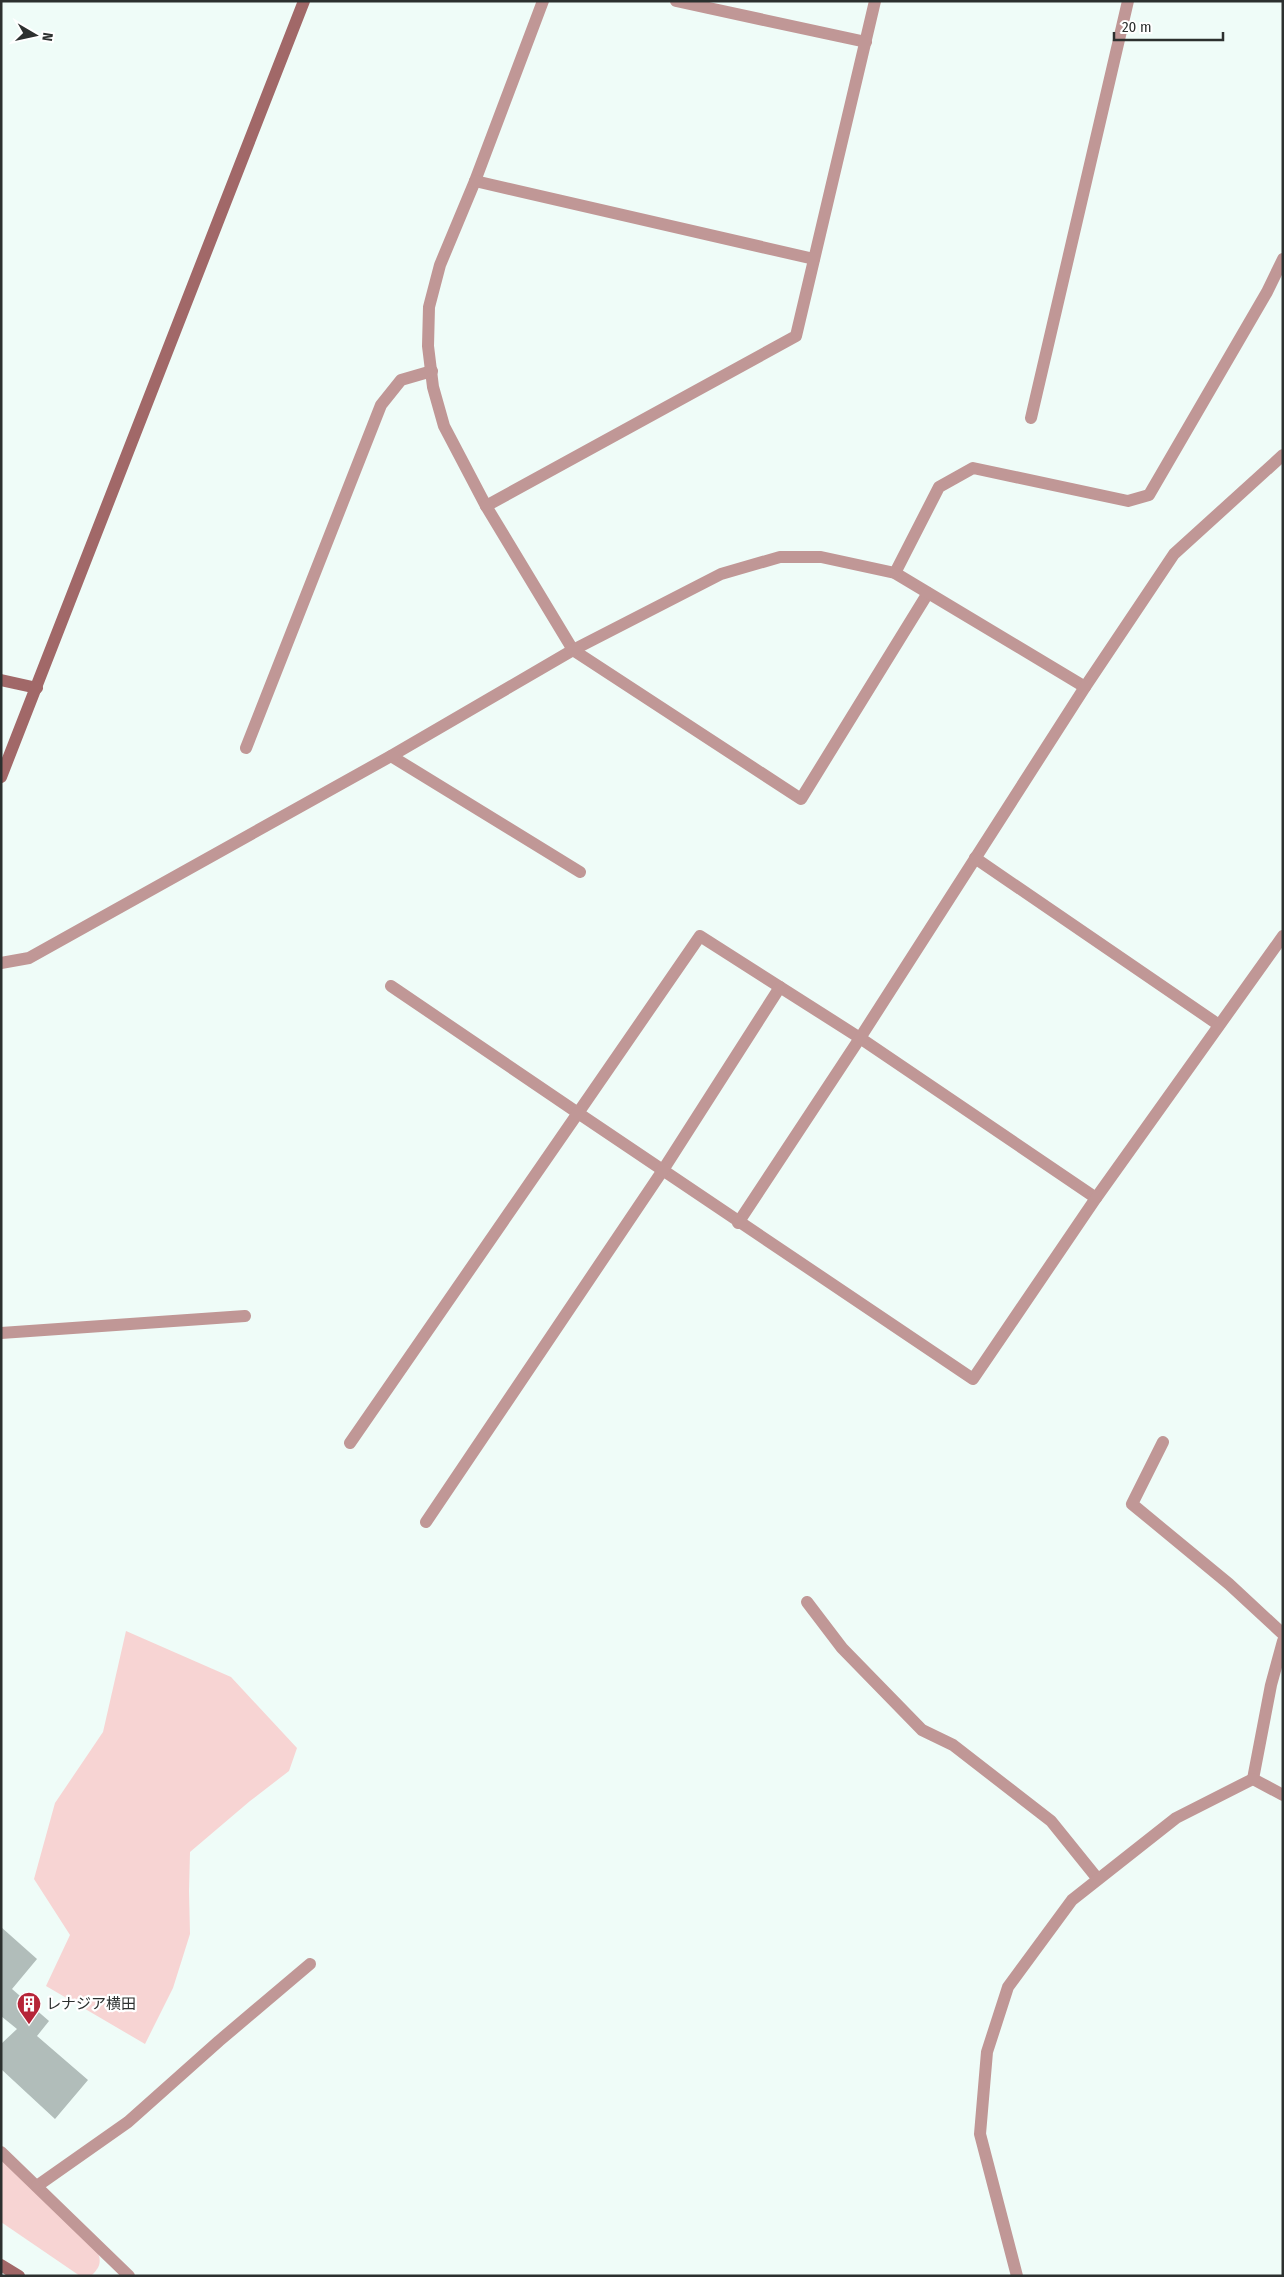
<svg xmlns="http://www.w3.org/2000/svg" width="1284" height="2277" font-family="'Fira Sans Condensed','Noto Sans JP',sans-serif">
  <rect width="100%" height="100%" fill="#effcf8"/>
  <g fill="#f7d4d3">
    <path d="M126 1631 231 1677 297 1748 289 1771 250 1801 190 1852 189 1891 190 1934 173 1988 145 2044 46 1986 70 1935 34 1879 55 1803 103 1732Z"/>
    <path d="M1 2159 96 2247C101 2260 102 2265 92 2275L80 2276 1 2222Z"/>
  </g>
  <path fill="#b1bdba" d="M1 1927 37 1959 12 1989 49 2021 37 2036 88 2080 55 2119 1 2069V2044L17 2029 1 2016Z"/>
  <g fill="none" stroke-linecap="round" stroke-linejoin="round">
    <g stroke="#c09796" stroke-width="12">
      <path d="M543 1 475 181 440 265 429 307 428 346 433 387 444 426 486 506 573 650 801 799 928 593"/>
      <path d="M676 1 866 42"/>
      <path d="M475 181 814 259"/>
      <path d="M1031 418 1128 1"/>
      <path d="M486 506 796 336 875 1"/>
      <path d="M895 573 939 487 973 468 1128 501 1149 495 1267 292 1283 259"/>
      <path d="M246 748 381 405 401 380 432 371"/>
      <path d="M391 756 580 872"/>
      <path d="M975 858 1219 1025"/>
      <path d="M1 963 29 958 391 756 573 650 721 574 780 557H821L895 573 1085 687"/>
      <path d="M391 986 578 1113 700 936 860 1038 1096 1198"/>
      <path d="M738 1223 860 1038 1085 687 1174 554 1283 455"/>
      <path d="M1 1333 245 1316"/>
      <path d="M1163 1442 1132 1504 1229 1584 1283 1634"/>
      <path d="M350 1443 578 1113 973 1379 1096 1198 1283 936"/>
      <path d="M426 1522 663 1170 780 987"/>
      <path d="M807 1602 842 1648 922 1730 953 1745 1051 1821 1097 1878"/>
      <path d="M1253 1779 1271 1685 1283 1641"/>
      <path d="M1253 1779 1283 1795"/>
      <path d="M1 2152 129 2276"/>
      <path d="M37 2186 128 2122 219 2041 310 1964"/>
      <path d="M1017 2276 980 2134 987 2052 1008 1987 1072 1900 1176 1818 1253 1779"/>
    </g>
    <g stroke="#a16868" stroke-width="12">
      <path d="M1 680 37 688"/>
      <path d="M1 777 304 1"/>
      <path d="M1 2265 19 2276"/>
    </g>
  </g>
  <defs>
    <symbol id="building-pin" viewBox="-11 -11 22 30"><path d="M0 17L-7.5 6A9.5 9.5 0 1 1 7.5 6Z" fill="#b62538" stroke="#fff"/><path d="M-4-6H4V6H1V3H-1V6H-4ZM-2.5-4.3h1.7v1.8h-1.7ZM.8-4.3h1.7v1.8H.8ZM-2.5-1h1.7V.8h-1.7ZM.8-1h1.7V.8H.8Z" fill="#fff"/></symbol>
  </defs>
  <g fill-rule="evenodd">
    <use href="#building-pin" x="15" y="1990" width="28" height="38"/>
  </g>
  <g text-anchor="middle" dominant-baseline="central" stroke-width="4.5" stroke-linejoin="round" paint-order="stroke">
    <g font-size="15" fill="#2c302f" stroke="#fff" text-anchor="start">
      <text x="46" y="2004">レナジア横田</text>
    </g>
  </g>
  <rect width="1284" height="2277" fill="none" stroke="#2c302f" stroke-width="5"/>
  <g transform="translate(35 35) rotate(99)" stroke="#ffffff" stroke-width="4" paint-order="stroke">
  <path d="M0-4L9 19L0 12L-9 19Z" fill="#2c302f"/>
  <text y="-8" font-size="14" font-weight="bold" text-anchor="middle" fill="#2c302f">N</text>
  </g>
  <path d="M1114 32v8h109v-8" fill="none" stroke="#2c302f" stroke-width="2.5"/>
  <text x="1122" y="32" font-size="15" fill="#2c302f" stroke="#ffffff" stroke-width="4" paint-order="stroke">20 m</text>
</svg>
